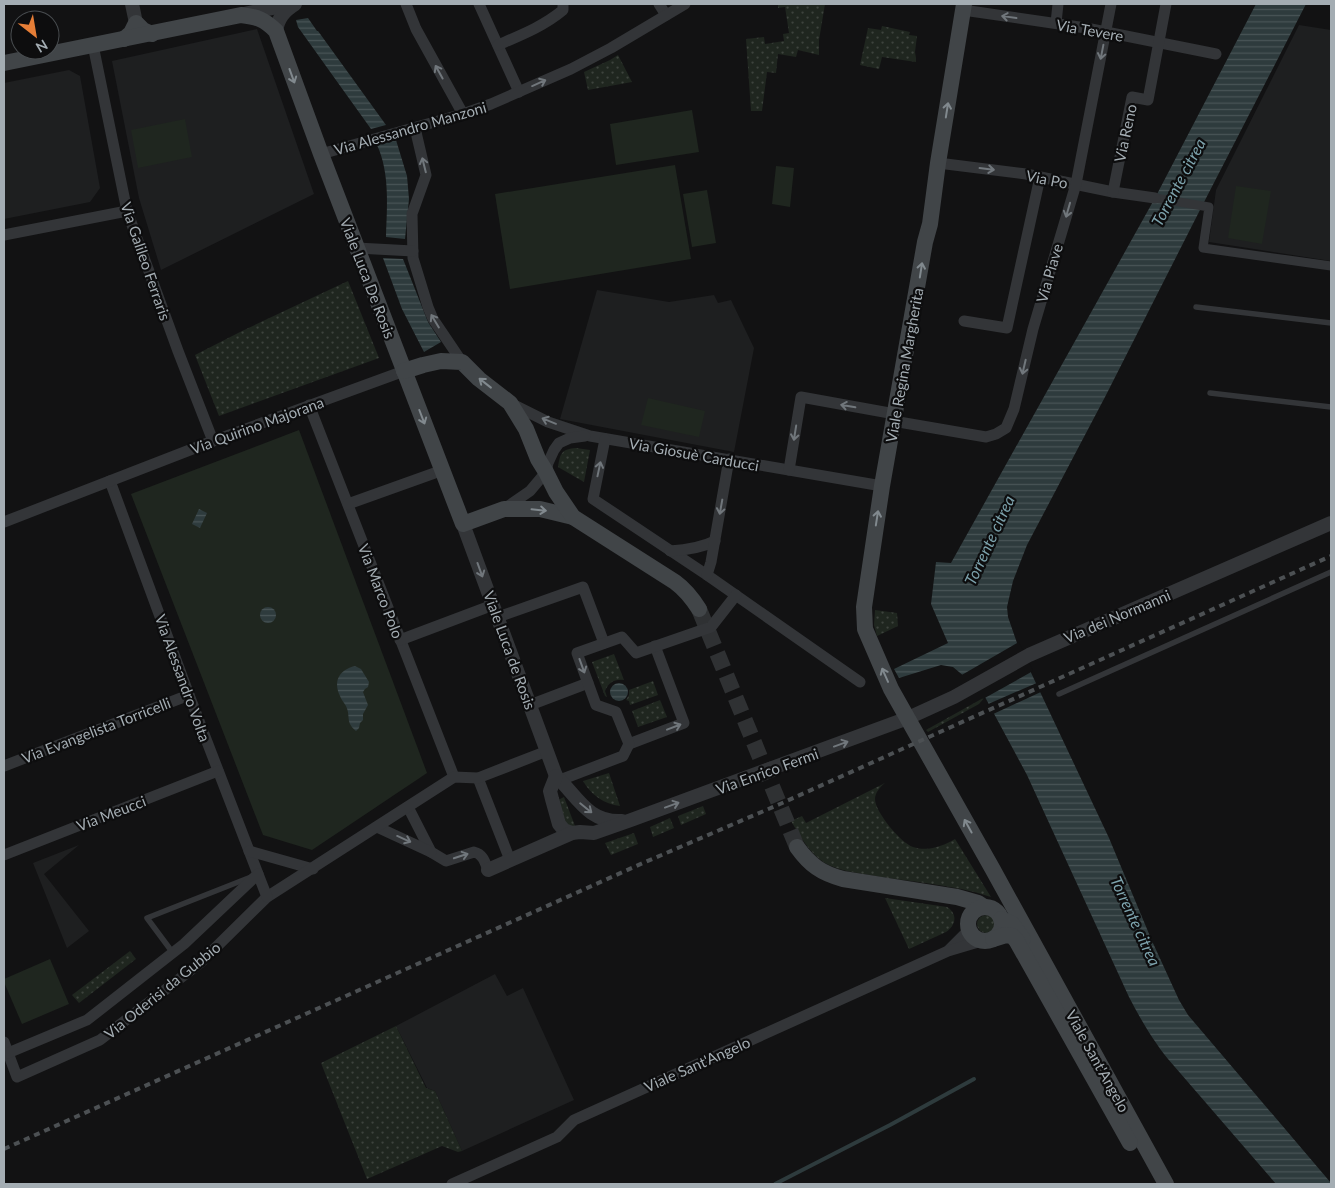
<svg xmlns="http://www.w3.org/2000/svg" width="1335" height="1188" font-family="Lato,sans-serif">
  <defs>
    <pattern id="grass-dots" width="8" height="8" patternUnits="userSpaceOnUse" patternTransform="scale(1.25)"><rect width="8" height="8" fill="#1f261f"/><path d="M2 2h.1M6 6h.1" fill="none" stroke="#3d433d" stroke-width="1.8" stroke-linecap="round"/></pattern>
    <pattern id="water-rules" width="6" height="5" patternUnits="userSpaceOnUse" patternTransform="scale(1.25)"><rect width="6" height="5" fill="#2e3b3d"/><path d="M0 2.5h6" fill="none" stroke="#495557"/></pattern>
  </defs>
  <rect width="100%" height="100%" fill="#121213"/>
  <g fill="#1e1f20">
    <path d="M1299 25 1331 30V261L1209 242 1216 190Z"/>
    <path d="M257 29 314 194 161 270 139 198 112 61Z"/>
    <path d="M69 70 80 76 100 188 90 202 4 219V83Z"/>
    <path d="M597 290 669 302 714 295 718 303 731 300 754 348 734 452 560 419Z"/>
    <path d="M79 845 44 874 89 931 67 948 33 863Z"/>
    <path d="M495 974 507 996 523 988 574 1100 462 1151 435 1091 427 1088 396 1026Z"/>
  </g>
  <g fill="url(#grass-dots)">
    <path d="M778 4H825L819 40V55L798 50 796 57 778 54 776 73 767 72 762 111H751L746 39 764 37 765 44 784 41 783 34 789 33 785 7 778 8Z"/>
    <path d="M882 26 910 32 909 35 917 36 915 52 916 58V62L882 57 879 69 860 65 868 28 881 30Z"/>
    <path d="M618 55 632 82 588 90 584 72 610 60Z"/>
    <path d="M348 281 379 358 219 416 195 355 242 331Z"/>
    <path d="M576 448 590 450 584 482 558 467C560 453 562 449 576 448Z"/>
    <path d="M875 610 897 613 898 626 877 636 874 625Z"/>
    <path d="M614 654 624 680C614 679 609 682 605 691L607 697 605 696 592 662Z"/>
    <path d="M653 681 658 695 630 705 629 701 626 700 629 695V690Z"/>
    <path d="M985 697 979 704 928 732 926 730Z"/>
    <path d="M660 700 667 717 638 727 632 711Z"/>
    <path d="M609 773 620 806C604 804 591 795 583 781Z"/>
    <path d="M885 783C880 787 875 793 875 799 875 812 901 843 913 847 928 852 943 846 955 839L991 897C952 884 909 882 869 875 854 872 839 871 825 863 810 854 800 836 791 821L802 816 806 823Z"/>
    <path d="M564 797 575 826 571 827 567 826 558 800Z"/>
    <path d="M703 806 706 814 681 825 678 816Z"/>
    <path d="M670 818 674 828 653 837 650 827Z"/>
    <path d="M634 833 638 844 611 855 605 843Z"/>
    <path d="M885 898 947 907C958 914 956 925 946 932L909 949Z"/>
    <circle cx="986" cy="924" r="9"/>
    <path d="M130 951 136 959 79 1003 72 995Z"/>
    <path d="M396 1026 426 1088 435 1091 462 1151 458 1152 442 1146 367 1179 321 1063Z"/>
  </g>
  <g fill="#1f261f">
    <path d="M692 110 699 152 616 165 610 124Z"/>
    <path d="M185 119 192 157 138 168 131 130Z"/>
    <path d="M675 165 691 259 510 289 495 194Z"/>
    <path d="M776 166 794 168 790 207 772 204Z"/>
    <path d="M1236 186 1271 191 1262 244 1228 238Z"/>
    <path d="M707 190 716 243 692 247 683 194Z"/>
    <path d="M648 398 705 411 699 437 641 425Z"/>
    <path d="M299 430 427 773 312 850 263 835 131 494Z"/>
    <path d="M50 959 69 1004 22 1024 4 982V979Z"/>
  </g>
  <g fill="url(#water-rules)">
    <path d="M1256 4H1306L1202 206 1105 397 1027 545 1013 581 1007 607 1008 617 1017 643 1109 838 1152 941 1179 1000 1188 1015 1331 1183V1184H1276L1168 1059C1152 1039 1141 1020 1129 997L1027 775 985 697 965 677 953 667 941 665 899 678 894 669 948 643 931 604 936 562 951 563 1155 198Z"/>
    <path d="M308 18 317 31H318L386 125 371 129 298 27 296 20Z"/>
    <path d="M396 140 407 176 409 199 405 239 386 237C387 207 390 173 377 145Z"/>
    <path d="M383 258 403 259 428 322 441 342 424 352 402 309Z"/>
    <path d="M199 509 207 513 200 528 192 524Z"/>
    <circle cx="268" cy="615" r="8"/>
    <path d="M355 666 361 669 369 682 368 687 365 689 363 692 368 705 363 714V720L360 723 359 728 356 731C345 722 351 717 346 706 344 703 341 699 340 696 333 681 339 670 355 666Z"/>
    <circle cx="619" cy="692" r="9"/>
  </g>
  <g fill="#121213">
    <path d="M1019 642 1033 671 983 699 960 676Z"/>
    <path d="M1039 682 1043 691 991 715 986 705Z"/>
  </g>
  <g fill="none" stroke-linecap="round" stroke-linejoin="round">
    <path stroke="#2e3b3d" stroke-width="4" d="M775 1184 890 1125 974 1079"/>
    <path stroke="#2f3133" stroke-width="16" stroke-dasharray="16 8" stroke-linecap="butt" d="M699 609 797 847"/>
    <g stroke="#333538" stroke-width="5.5">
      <path d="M1196 307 1331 323"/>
      <path d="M1210 393 1331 407"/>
      <path d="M1059 694 1331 572"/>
      <path d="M173 953 147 918 251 877"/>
    </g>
    <path stroke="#333538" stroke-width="9" d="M1155 198 1209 207 1203 248 1331 266"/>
    <g stroke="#333538" stroke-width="11">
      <path d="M406 4 416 29 463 114"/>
      <path d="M479 4 519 92"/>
      <path d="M659 4 666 15"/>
      <path d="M963 10 1086 28 1216 54"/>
      <path d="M1056 23 1058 4"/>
      <path d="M93 45 127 211 178 351 213 441"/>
      <path d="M498 45C521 35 544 26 563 10V4"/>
      <path d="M415 128 426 175 412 214 413 258 428 307 433 319 462 362"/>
      <path d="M321 154 463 114 491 104 571 69 611 48 685 4"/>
      <path d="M938 163 1026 174 1113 192 1155 198"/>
      <path d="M1113 192 1132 97 1148 100 1166 4"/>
      <path d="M4 235 127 211"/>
      <path d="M357 248 413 251"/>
      <path d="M964 321 1007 328 1040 177"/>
      <path d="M510 403 548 422 590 436 882 486"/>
      <path d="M309 405 454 777"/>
      <path d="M893 421 986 437 996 434 1006 428 1014 409 1033 329 1076 184 1111 4"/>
      <path d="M605 439 593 499 707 575 860 682"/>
      <path d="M789 470 801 397 895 414"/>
      <path d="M110 481 189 695 258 874"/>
      <path d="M348 504 443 470"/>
      <path d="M504 509 530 491 546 472 548 463 554 450 559 443 570 438 585 436"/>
      <path d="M4 522 213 441 404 371"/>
      <path d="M670 551C686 550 701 548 715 541"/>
      <path d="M707 575 711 562 729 459"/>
      <path d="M498 617 583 587 604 643"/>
      <path d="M400 640 493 605"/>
      <path d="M530 705 588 683"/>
      <path d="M629 744 684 723 655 646"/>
      <path d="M4 766 189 695"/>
      <path d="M478 778 510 860"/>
      <path d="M560 780 623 756 629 744 616 712 596 705 577 653 622 637 636 653 711 627 736 595"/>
      <path d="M408 807 431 852 446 861 474 852C483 854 485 862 488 870"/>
      <path d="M377 827 431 852"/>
      <path d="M249 851 313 869"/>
      <path d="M4 855 218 771"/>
      <path d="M949 950 970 929"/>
      <path d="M4 1042 17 1077 100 1040 200 963 267 897 454 777 478 778 547 751"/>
      <path d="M8 1053 87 1020 184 944 258 874 267 897"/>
      <path d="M452 1184 557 1137 574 1120 948 951 985 940"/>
    </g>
    <g stroke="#333538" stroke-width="14">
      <path d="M132 4 136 23"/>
      <path d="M244 14 292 4"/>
      <path d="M276 31C278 18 284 11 295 4"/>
      <path d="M463 524 556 776C577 796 588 823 622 821"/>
      <path d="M556 776 550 791 552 799 559 824 564 830 572 833"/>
      <path d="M488 870 572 833 580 832 594 833 631 820 908 718 954 697 1029 655 1331 523"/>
    </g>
    <g stroke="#414548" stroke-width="16">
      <path d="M964 4 938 163 930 224 925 242 882 486 864 607 865 629 891 689 992 868 1166 1184"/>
      <path d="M124 39 131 33 136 23 143 30 152 34"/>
      <path d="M4 63 241 15C257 17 264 19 276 31L321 154 463 524 504 509H540L573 517"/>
      <path d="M404 371 423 365 441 361 462 362 479 379 510 403 526 429 538 459 546 472 556 492 573 517 675 582C686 590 692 598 699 609"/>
      <path d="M797 847C810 865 821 873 843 879L957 897 978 903 984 907"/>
      <circle cx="985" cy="924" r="17"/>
      <path d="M1001 919 1012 924 1023 939"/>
      <path d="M993 939 1006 935 1012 936 1016 940 1130 1143"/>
    </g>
    <path stroke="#4c5053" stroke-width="4" stroke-dasharray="6 5" stroke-linecap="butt" d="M4 1149 643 863 780 804 1331 556"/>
  </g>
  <defs><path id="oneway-shaft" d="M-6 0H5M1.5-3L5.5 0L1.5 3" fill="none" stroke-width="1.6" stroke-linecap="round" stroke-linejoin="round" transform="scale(1.25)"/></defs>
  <g stroke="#71777c">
    <use href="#oneway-shaft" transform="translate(1009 17) rotate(-172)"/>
    <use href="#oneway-shaft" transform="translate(1102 52) rotate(101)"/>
    <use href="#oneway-shaft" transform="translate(439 72) rotate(-119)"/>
    <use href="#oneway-shaft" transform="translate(539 83) rotate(-24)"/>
    <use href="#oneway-shaft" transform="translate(424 165) rotate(-104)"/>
    <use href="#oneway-shaft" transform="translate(987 169) rotate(7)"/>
    <use href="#oneway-shaft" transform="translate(1068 210) rotate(106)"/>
    <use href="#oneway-shaft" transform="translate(435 321) rotate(-121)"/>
    <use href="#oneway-shaft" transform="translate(1024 367) rotate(103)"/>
    <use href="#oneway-shaft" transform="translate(848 406) rotate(-170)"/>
    <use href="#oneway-shaft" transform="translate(549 421) rotate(-158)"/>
    <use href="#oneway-shaft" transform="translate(795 433) rotate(99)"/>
    <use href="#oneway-shaft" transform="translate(599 469) rotate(-78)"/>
    <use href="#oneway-shaft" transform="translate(721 507) rotate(100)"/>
    <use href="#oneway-shaft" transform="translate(480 570) rotate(70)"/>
    <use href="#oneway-shaft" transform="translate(582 666) rotate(70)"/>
    <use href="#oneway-shaft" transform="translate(674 727) rotate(-21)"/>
    <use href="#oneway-shaft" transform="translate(841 744) rotate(-20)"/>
    <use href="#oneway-shaft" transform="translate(672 805) rotate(-20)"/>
    <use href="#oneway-shaft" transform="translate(586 808) rotate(39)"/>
    <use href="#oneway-shaft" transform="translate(404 839) rotate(24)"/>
    <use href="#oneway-shaft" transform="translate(461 856) rotate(-18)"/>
  </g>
  <g stroke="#81898e">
    <use href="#oneway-shaft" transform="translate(292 76) rotate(70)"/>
    <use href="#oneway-shaft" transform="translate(947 110) rotate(-81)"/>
    <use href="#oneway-shaft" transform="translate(921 270) rotate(-81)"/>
    <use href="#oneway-shaft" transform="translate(485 383) rotate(-142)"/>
    <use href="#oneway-shaft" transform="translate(422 417) rotate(69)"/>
    <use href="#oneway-shaft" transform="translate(539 510) rotate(6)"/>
    <use href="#oneway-shaft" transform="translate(877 518) rotate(-81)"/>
    <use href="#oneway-shaft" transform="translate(885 675) rotate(-114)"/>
    <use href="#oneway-shaft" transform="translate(968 826) rotate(-119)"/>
  </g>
  <g text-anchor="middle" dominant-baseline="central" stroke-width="4.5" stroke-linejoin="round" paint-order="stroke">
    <g font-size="15" fill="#a4adb3" stroke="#0d0d0e">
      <text transform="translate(1090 30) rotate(10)">Via Tevere</text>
      <text transform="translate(410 128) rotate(-16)">Via Alessandro Manzoni</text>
      <text transform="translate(1125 133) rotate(-78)">Via Reno</text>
      <text transform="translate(1047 179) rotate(11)">Via Po</text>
      <text transform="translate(146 261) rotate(71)">Via Galileo Ferraris</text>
      <text transform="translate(1049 273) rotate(-74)">Via Piave</text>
      <text transform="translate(368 278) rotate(69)">Viale Luca De Rosis</text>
      <text transform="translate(904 365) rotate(-80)">Viale Regina Margherita</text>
      <text transform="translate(257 425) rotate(-20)">Via Quirino Majorana</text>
      <text transform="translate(694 454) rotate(10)">Via Giosuè Carducci</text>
      <text transform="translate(381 591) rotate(69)">Via Marco Polo</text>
      <text transform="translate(1117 616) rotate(-23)">Via dei Normanni</text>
      <text transform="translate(510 650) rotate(70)">Viale Luca de Rosis</text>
      <text transform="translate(183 678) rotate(70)">Via Alessandro Volta</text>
      <text transform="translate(96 730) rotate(-21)">Via Evangelista Torricelli</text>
      <text transform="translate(767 771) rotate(-20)">Via Enrico Fermi</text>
      <text transform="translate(111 813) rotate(-21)">Via Meucci</text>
      <text transform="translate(162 990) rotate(-39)">Via Oderisi da Gubbio</text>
      <text transform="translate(1098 1061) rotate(61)">Viale Sant'Angelo</text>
      <text transform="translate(697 1064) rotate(-24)">Viale Sant'Angelo</text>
    </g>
    <g font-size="16" font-style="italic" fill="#7da3ad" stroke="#0d0d0e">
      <text transform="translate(1178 182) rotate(-62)">Torrente citrea</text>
      <text transform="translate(989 540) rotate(-65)">Torrente citrea</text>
      <text transform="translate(1136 921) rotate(65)">Torrente citrea</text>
    </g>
  </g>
  <rect width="1335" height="1188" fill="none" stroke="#a4adb3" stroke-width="10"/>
  <g transform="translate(35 35) rotate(149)"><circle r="24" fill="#0d0d0e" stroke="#494d50"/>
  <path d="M0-4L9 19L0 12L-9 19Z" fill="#e67e37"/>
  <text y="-8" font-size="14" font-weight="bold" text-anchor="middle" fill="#a4adb3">N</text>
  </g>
</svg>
